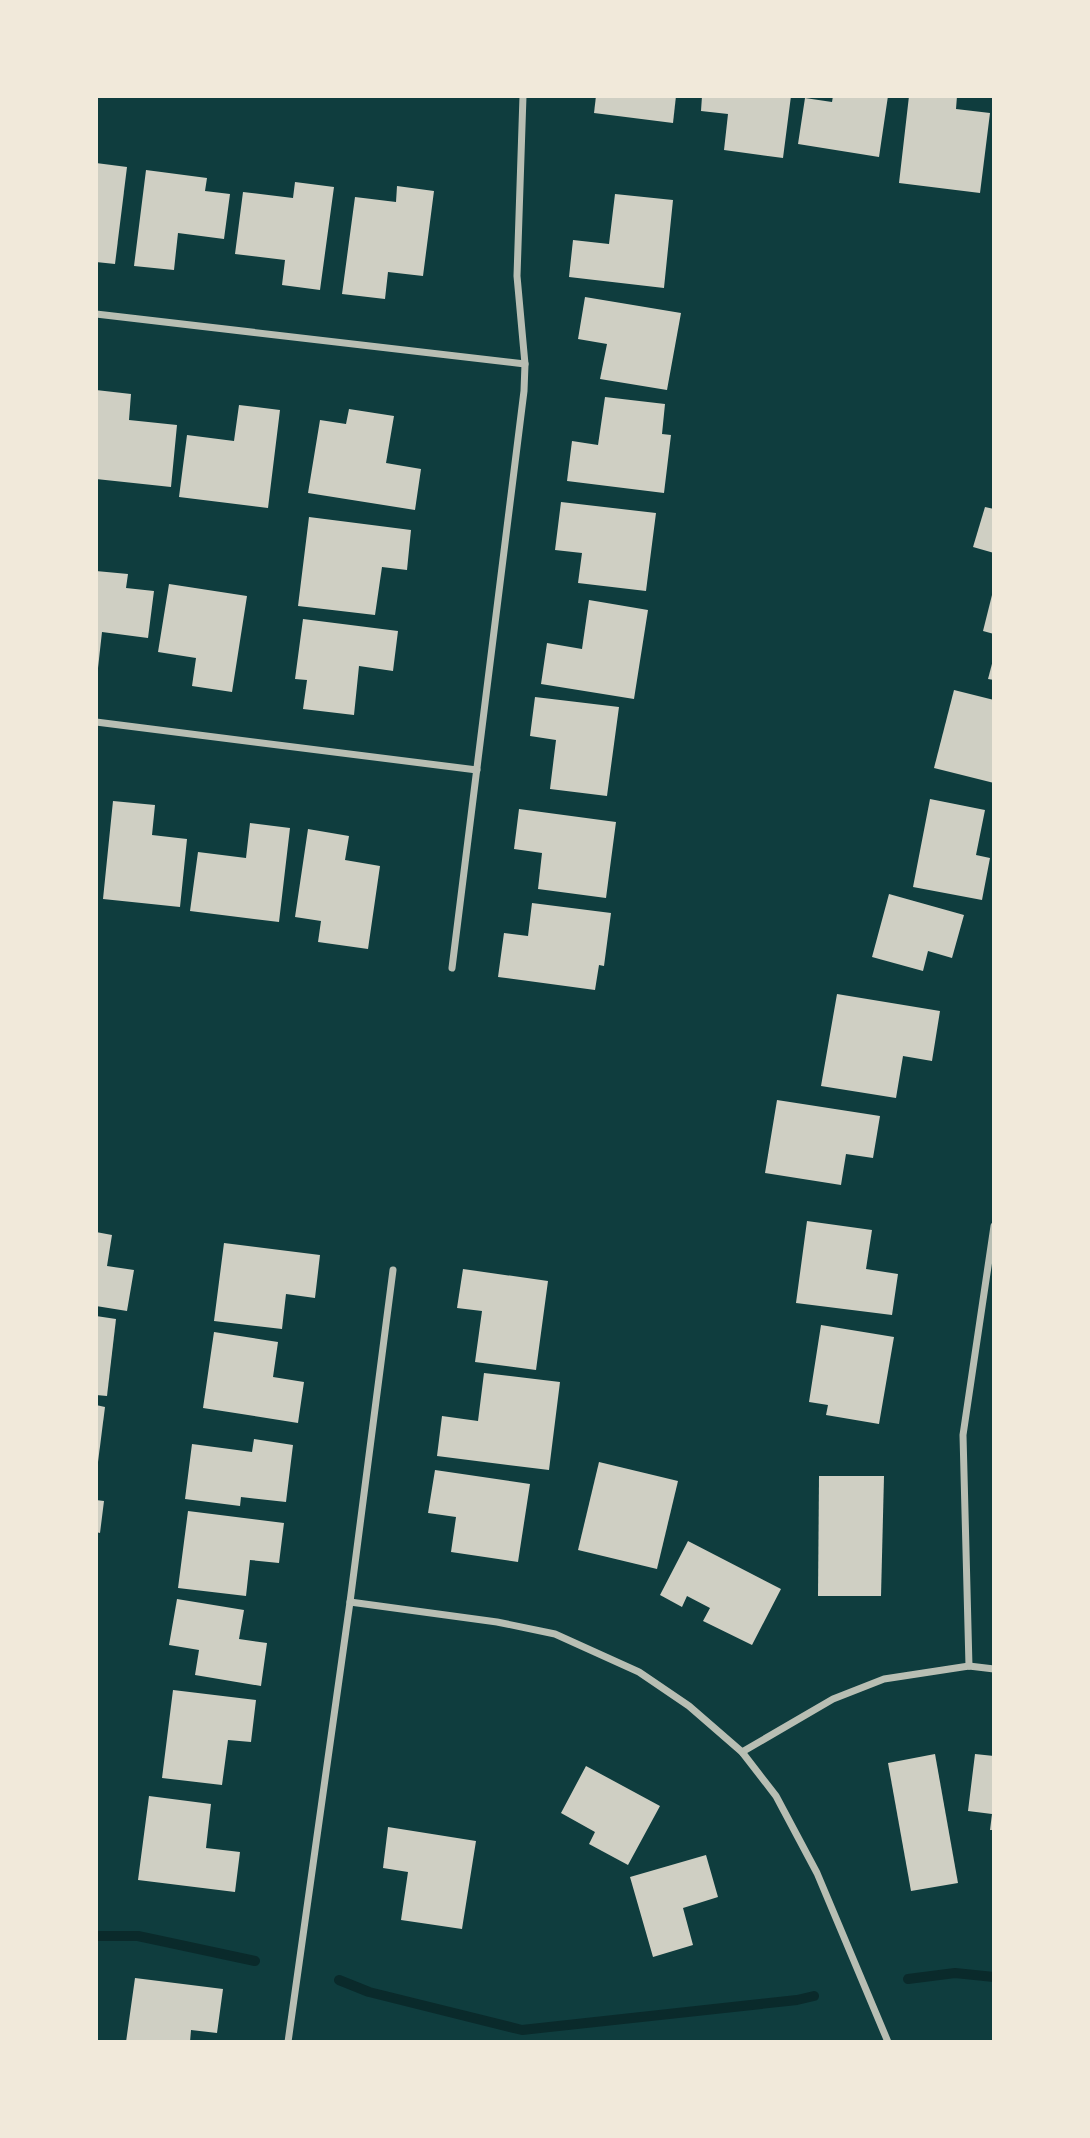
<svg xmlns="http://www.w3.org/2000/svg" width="1090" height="2138" font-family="'Varela Round',sans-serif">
  <rect width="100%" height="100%" fill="#0f3d3e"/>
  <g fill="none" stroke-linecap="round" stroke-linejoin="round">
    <g stroke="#0a2a2b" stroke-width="10">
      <path d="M96 1936H138L255 1961"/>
      <path d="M908 1979 955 1973 994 1977"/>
      <path d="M339 1980 369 1992 522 2030 797 2000 814 1996"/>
    </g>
  </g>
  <g fill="#cfcfc3">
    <path d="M596 96H676L673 123 594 113Z"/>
    <path d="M702 96H791L783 158 724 150 728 114 701 111Z"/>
    <path d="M833 96H888L879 157 798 144 805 98 832 102Z"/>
    <path d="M909 96H957L956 109 990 113 980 193 899 183Z"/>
    <path d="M96 163 127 167 115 264 96 262Z"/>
    <path d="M146 170 207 178 205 191 230 194 224 239 178 233 174 270 134 266Z"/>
    <path d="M295 182 334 187 320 290 282 285 285 260 235 254 243 192 293 198Z"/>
    <path d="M397 186 434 191 423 276 388 272 385 299 342 294 355 197 396 202Z"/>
    <path d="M615 194 673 200 664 288 569 277 573 240 609 244Z"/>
    <path d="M585 297 681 313 667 390 600 379 607 344 578 339Z"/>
    <path d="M96 390 131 394 129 420 177 425 171 487 96 479Z"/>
    <path d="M605 397 665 404 662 434 671 435 664 493 567 481 572 441 598 445Z"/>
    <path d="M239 405 280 410 268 508 179 497 187 435 234 441Z"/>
    <path d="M349 409 394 416 386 463 421 469 415 510 308 493 320 420 346 424Z"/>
    <path d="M561 502 656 513 646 591 578 583 582 553 555 550Z"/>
    <path d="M985 507 994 509V553L973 547Z"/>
    <path d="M309 517 411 530 407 570 382 567 375 615 298 606Z"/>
    <path d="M96 571 128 574 126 588 154 591 148 638 102 632 98 668Z"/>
    <path d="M169 584 247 596 232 692 192 686 196 658 158 652Z"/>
    <path d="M993 591 994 592V634L983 631Z"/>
    <path d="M589 600 648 610 634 699 541 684 547 643 582 649Z"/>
    <path d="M303 619 398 631 393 671 359 666 354 715 303 709 307 680 295 679Z"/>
    <path d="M993 660H994V680L988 679Z"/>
    <path d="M954 690 994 700V783L934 768Z"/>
    <path d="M535 697 619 707 607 796 550 789 556 740 530 736Z"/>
    <path d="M930 799 985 810 976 855 990 858 982 900 913 887Z"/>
    <path d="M113 801 155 805 152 835 187 839 180 907 103 899Z"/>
    <path d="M519 809 616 822 606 898 538 889 542 853 514 849Z"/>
    <path d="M250 823 290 828 279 922 190 911 198 852 246 858Z"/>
    <path d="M308 829 349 836 345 860 380 866 368 949 318 942 321 921 295 917Z"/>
    <path d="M889 894 964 915 952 958 928 951 923 971 872 957Z"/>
    <path d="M532 903 611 913 604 966 599 965 595 990 498 977 504 933 528 936Z"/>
    <path d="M837 994 940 1011 932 1061 903 1056 896 1098 821 1086Z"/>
    <path d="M777 1100 880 1116 873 1158 846 1154 841 1185 765 1173Z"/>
    <path d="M807 1221 872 1230 866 1269 898 1274 892 1315 796 1303Z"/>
    <path d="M96 1232 112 1235 107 1266 134 1270 127 1311 96 1306Z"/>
    <path d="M224 1243 320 1255 315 1298 286 1294 282 1329 214 1321Z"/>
    <path d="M463 1269 548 1281 536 1370 475 1362 482 1311 457 1308Z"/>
    <path d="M96 1316 116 1319 107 1396 96 1395Z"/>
    <path d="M821 1325 894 1337 879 1424 826 1415 828 1405 809 1402Z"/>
    <path d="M214 1332 278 1342 273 1377 304 1382 298 1423 203 1408Z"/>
    <path d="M484 1373 560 1382 549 1470 437 1456 442 1416 478 1421Z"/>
    <path d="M96 1405 105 1407 98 1462H96Z"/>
    <path d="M254 1439 293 1445 286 1502 241 1497 240 1506 185 1499 192 1444 252 1452Z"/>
    <path d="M599 1462 678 1481 657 1569 578 1550Z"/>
    <path d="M435 1470 530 1484 518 1562 451 1552 456 1517 428 1513Z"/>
    <path d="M819 1476H884L881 1596H818Z"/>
    <path d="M96 1500 104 1501 100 1533 96 1532Z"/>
    <path d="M188 1511 284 1523 279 1563 250 1560 246 1596 178 1588Z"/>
    <path d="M688 1541 781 1589 752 1645 703 1621 710 1608 687 1596 682 1607 660 1595Z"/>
    <path d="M177 1599 244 1610 239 1639 267 1643 261 1686 195 1675 199 1650 169 1645Z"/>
    <path d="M173 1690 256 1700 251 1742 228 1740 222 1785 162 1778Z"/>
    <path d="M935 1754 958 1883 911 1891 888 1763Z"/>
    <path d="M975 1754 994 1756V1830H990L992 1814 968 1811Z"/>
    <path d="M586 1766 660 1806 628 1865 589 1844 595 1832 561 1813Z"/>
    <path d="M149 1796 211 1804 206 1848 240 1852 235 1892 138 1880Z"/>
    <path d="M388 1827 476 1841 462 1929 401 1920 408 1872 383 1868Z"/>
    <path d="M706 1855 718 1897 683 1908 693 1945 653 1957 630 1877Z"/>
    <path d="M135 1978 223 1989 217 2033 191 2030 190 2042H126Z"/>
  </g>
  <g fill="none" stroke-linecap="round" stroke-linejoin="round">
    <g stroke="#b8beb3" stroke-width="7">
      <path d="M96 314 525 364"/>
      <path d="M96 722 477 770"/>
      <path d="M452 968 524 391 525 364 517 276 523 96"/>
      <path d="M350 1602 497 1622 555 1634 639 1672 689 1706 742 1752 776 1796 817 1873 888 2042"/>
      <path d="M969 1666 963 1435 994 1226"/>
      <path d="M742 1752 833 1699 884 1679 969 1666 994 1669"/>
      <path d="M288 2042 350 1602 393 1270"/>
    </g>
  </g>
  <rect width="1090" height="2138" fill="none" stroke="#f1e9da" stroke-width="196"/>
</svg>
